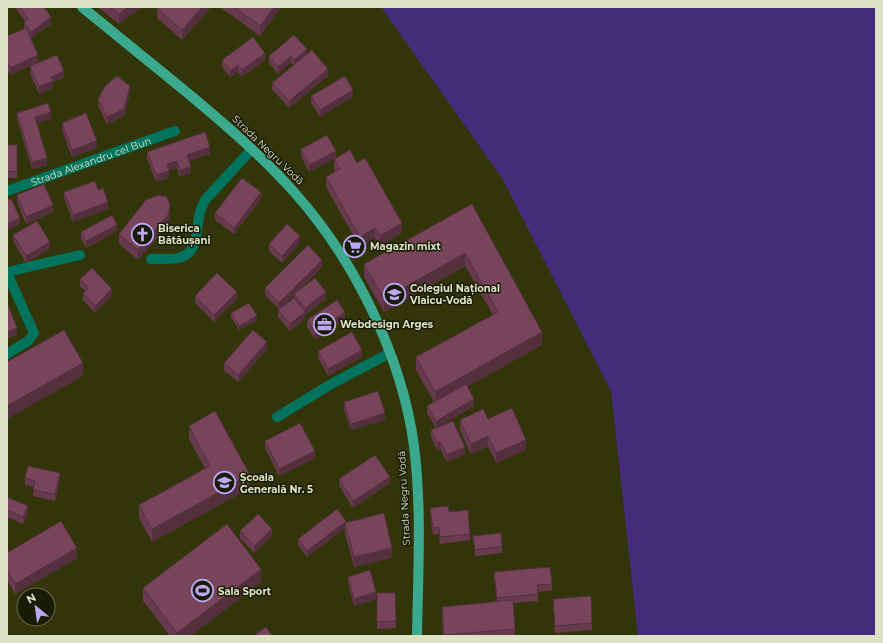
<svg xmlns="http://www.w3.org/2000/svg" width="883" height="643" font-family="Montserrat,sans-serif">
  <rect width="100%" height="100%" fill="#323509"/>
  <path fill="#442c7a" d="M381 7H876V636H638L611 391 502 178Z"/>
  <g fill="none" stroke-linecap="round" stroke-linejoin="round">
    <g stroke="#02745e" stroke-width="10">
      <path id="s1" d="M7 191 175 131"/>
      <path d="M151 259C159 258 170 260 178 258 201 254 195 225 201 209 202 206 204 203 205 200L252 149"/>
      <path d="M7 272 80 255"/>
      <path d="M7 273 34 333 28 341 7 354"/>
      <path d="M277 417 333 383 390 353"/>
    </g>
    <path stroke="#3aa98e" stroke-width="10" d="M82 7C114 33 147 60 179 86 219 119 259 153 294 192 354 259 402 356 414 446 422 509 418 573 417 636"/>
  </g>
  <g fill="#673a4d" fill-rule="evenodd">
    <path d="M15 7H44L51 24 31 38 30 37 38 62 10 75 7 69V36L24 29V22L25 21Z"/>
    <path d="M98 7H141V8L119 24Z"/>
    <path d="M211 7 182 40 157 18V8Z"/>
    <path d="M220 7H281L260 36Z"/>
    <path d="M307 54 328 76 289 108 272 89V83L293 65 291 62 278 74 269 63V56Z"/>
    <path d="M222 60H265L242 77 238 72 230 77 222 67Z"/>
    <path d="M30 66 64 78 53 82V88L39 94 30 73Z"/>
    <path d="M130 93 124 116 107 124 98 106V99Z"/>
    <path d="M311 96H353L320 117 311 103Z"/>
    <path d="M17 113 51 119 37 123 47 165 32 169 17 119Z"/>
    <path d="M62 123 97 148 72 157 62 130Z"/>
    <path d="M7 145 17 171V178H7Z"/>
    <path d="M301 149 336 158 309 172 301 156Z"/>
    <path d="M147 152 210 154 189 161 191 173 180 177 177 168 169 170V178L156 182 147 159Z"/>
    <path d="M334 159 357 163 402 233 380 246 375 238 360 247 326 187V177L336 172 334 169Z"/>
    <path d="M98 190 108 209 73 222 64 198V192Z"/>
    <path d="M17 195 53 212 26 224 17 202Z"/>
    <path d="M261 199 234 234 215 220V213Z"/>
    <path d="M472 204 542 345 467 386 474 406 436 428 427 413V406L434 402 416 370V357L493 315 465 266 384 312 364 277V264Z"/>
    <path d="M170 215 168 225 138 260 119 244V234Z"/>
    <path d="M117 231 86 248 81 239V232Z"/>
    <path d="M13 235 50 249 26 263 13 241Z"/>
    <path d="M300 243 282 263 269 251V244Z"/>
    <path d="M322 267 297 292 326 299 305 315V319L290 331 278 317V310L279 309 265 295V288ZM294 295V298L280 309Z"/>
    <path d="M80 279 112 296 95 313 83 300V293L85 291 80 286Z"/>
    <path d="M195 296 237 299 214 322 195 303Z"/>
    <path d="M231 313 257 320 239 330 231 317Z"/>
    <path d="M345 319 315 339 307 327V320Z"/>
    <path d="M267 349 238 382 224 370V363Z"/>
    <path d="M318 351 362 357 328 376 318 358Z"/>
    <path d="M344 402 385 420 351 430 344 409Z"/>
    <path d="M488 419 526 450 496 463 488 446 471 454 460 430V420Z"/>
    <path d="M189 426 250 488 152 542 139 518V505L205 468 189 439Z"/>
    <path d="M431 430 465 454 447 462 440 448 437 450 431 437Z"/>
    <path d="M265 441 315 458 279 476 265 448Z"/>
    <path d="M25 478 60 480 55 501 33 496 34 487 25 485Z"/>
    <path d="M339 479 390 483 353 508 339 486Z"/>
    <path d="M7 497 28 513 23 524 7 517Z"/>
    <path d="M430 508 449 512 470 534V540L440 544 439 534 433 535 430 515Z"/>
    <path d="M346 522 392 558 354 567 345 533V528L307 557 298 545V539Z"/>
    <path d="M240 531 272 536 254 553 240 538Z"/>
    <path d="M473 536 502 546V553L475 556Z"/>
    <path d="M7 553 77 558 15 594 7 580Z"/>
    <path d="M494 572 552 584V590L538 592V601L513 603 515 636H443L442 617V607L497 602 494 579Z"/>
    <path d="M348 577 376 599 354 606 348 583Z"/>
    <path d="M261 582 190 636H170L143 601V588Z"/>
    <path d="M377 593H395L396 628 377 629Z"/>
    <path d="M553 599 592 623V630L555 633Z"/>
  </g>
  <g fill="#54303f">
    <path d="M128 7H141V8L119 24V14Z"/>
    <path d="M202 7H211L182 40V30Z"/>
    <path d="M274 7H281L260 36V26Z"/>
    <path d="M51 17V24L31 38V32Z"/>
    <path d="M307 49V56L294 66V60Z"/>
    <path d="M265 53V60L242 77V70Z"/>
    <path d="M38 55V62L10 75V68Z"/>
    <path d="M291 56V62L278 74V67Z"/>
    <path d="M238 65V72L230 77V71Z"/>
    <path d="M328 69V76L289 108V101Z"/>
    <path d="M64 71V78L53 82V88L39 94V87L51 77Z"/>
    <path d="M130 86V93L124 116 107 124V117Z"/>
    <path d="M353 90V96L320 117V110Z"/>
    <path d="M51 112V119L35 124V117Z"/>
    <path d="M97 141V148L72 157V150Z"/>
    <path d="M210 147V154L187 162V155Z"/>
    <path d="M336 151V158L309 172V165Z"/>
    <path d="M47 158V165L32 169V162Z"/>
    <path d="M177 161V168L167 171V164Z"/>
    <path d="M191 167V173L180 177V170Z"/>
    <path d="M169 171V178L156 182V175Z"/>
    <path d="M261 192V199L234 234V228Z"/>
    <path d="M108 202V209L73 222V215Z"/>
    <path d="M53 205V212L26 224V217Z"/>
    <path d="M170 205V215L168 225 138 260V250Z"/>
    <path d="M20 218V224L7 231V224Z"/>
    <path d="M402 223V233L380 246V236Z"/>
    <path d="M117 225V231L86 248V241Z"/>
    <path d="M375 228V238L360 247V237Z"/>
    <path d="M300 236V243L282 263V256Z"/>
    <path d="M50 242V249L26 263V256Z"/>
    <path d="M465 253V266L384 312V299Z"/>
    <path d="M322 260V267L279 310V303Z"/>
    <path d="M112 289V296L95 313V306Z"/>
    <path d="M237 292V299L214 322V315Z"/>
    <path d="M326 292V299L305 315V319L290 331V324L305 312V308Z"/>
    <path d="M345 312V319L315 339V332Z"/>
    <path d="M257 316V320L239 330V326Z"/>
    <path d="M17 328V335L7 339V332Z"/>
    <path d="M542 332V345L435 405V392Z"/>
    <path d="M267 342V349L238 382V375Z"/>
    <path d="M362 350V357L328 376V369Z"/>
    <path d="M83 363V376L7 419V406Z"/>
    <path d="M474 399V406L436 428V421Z"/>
    <path d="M385 413V420L351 430V424Z"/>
    <path d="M488 436V446L471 454V444Z"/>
    <path d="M526 440V450L496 463V453Z"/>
    <path d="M440 441V448L437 450V443Z"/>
    <path d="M465 447V454L447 462V455Z"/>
    <path d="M315 451V458L279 476V469Z"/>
    <path d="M60 473V480L55 501V494Z"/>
    <path d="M8 475V481L7 483V477Z"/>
    <path d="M250 475V488L152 542V529Z"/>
    <path d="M390 477V483L353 508V501Z"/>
    <path d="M28 506V513L23 524V517Z"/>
    <path d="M346 521V525L345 523V528L307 557V551Z"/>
    <path d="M272 529V536L254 553V546Z"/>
    <path d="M77 548V558L15 594V584Z"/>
    <path d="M392 548V558L354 567V557Z"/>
    <path d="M261 569V582L190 636H177V633Z"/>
    <path d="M376 592V599L354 606V599Z"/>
  </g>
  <g fill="#78445a" stroke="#54303f">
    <path d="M20 7H44L51 17 31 32 24 22 28 19Z"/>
    <path d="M110 7H128L119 14Z"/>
    <path d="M158 7H202L182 30 157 8Z"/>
    <path d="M234 7H274L260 26Z"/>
    <path d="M26 28 38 55 10 68 7 62V36Z"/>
    <path d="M294 35 307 49 294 60 291 56 278 67 269 56Z"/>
    <path d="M253 37 265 53 242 70 238 65 230 71 222 60Z"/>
    <path d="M312 50 328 69 289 101 272 83Z"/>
    <path d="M57 55 64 71 51 77 53 81 39 87 30 66Z"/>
    <path d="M117 76 130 86 124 109 107 117 98 99 105 86Z"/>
    <path d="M345 76 353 90 320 110 311 96Z"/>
    <path d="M48 103 51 112 35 117 47 158 32 162 17 113Z"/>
    <path d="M86 113 97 141 72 150 62 123Z"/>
    <path d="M205 132 210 147 187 155 191 167 180 170 177 161 167 164 169 171 156 175 147 152Z"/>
    <path d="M327 135 336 151 309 165 301 149Z"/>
    <path d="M7 145H17V171L7 172Z"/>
    <path d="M350 150 357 163 365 158 402 223 380 236 375 228 360 237 326 177 340 169 334 159Z"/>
    <path d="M242 178 261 192 234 228 215 213Z"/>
    <path d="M95 181 98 190 103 188 108 202 73 215 64 192Z"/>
    <path d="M44 184 53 205 26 217 17 195Z"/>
    <path d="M159 195 167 197 170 205 168 215 138 250 119 234 146 200Z"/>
    <path d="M11 199 20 218 7 224V200Z"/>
    <path d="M472 204 542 332 435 392 416 357 498 312 465 253 384 299 364 264Z"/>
    <path d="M112 215 117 225 86 241 81 232Z"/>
    <path d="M37 221 50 242 26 256 13 235Z"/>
    <path d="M287 224 300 236 282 256 269 244Z"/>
    <path d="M308 245 322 260 279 303 265 288Z"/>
    <path d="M92 268 112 289 95 306 83 293 89 288 80 279Z"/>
    <path d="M217 273 237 292 214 315 195 296Z"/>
    <path d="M315 278 326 292 305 308 294 294Z"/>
    <path d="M294 298 305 312 290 324 278 310Z"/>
    <path d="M337 300 345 312 315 332 307 320Z"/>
    <path d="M7 302 17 328 7 332Z"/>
    <path d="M249 303 257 316 239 326 231 313Z"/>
    <path d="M64 330 83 363 7 406V362Z"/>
    <path d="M253 330 267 342 238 375 224 363Z"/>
    <path d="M352 332 362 350 328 369 318 351Z"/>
    <path d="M466 384 474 399 436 421 427 406Z"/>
    <path d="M378 391 385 413 351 424 344 402Z"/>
    <path d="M512 408 526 440 496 453 488 436 471 444 460 420 483 409 488 419Z"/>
    <path d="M215 411 250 475 152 529 139 505 210 466 189 426Z"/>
    <path d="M453 421 465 447 447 455 440 441 437 443 431 430Z"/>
    <path d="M300 423 315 451 279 469 265 441Z"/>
    <path d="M375 455 390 477 353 501 339 479Z"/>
    <path d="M28 466 60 473 55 494 33 490 35 481 25 478Z"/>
    <path d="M7 497 28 506 23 517 7 510Z"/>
    <path d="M448 506 449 512 468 510 470 534 440 537 439 527 433 528 430 508Z"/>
    <path d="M337 509 346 521 307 551 298 539Z"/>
    <path d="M384 513 392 548 354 557 345 523Z"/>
    <path d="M258 514 272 529 254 546 240 531Z"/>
    <path d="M61 521 77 548 15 584 7 570V553Z"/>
    <path d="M227 524 261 569 177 633 143 588Z"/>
    <path d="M501 533 502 546 475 550 473 536Z"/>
    <path d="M550 567 552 584 537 585 538 594 497 598 494 572Z"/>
    <path d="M370 570 376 592 354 599 348 577Z"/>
    <path d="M377 593H395L396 621 377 622Z"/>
    <path d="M591 596 592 623 555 626 553 599Z"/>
    <path d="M513 600 515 629 444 635 442 607Z"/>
    <path d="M266 627 272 636H257L256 634Z"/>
  </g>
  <defs>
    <symbol id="church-ring" viewBox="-11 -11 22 22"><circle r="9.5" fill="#191b05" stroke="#baaaf6" stroke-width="1.5"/><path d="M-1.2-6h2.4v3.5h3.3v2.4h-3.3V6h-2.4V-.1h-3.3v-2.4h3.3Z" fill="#baaaf6"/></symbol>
    <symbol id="supermarket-ring" viewBox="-11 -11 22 22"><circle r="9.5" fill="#191b05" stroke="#baaaf6" stroke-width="1.5"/><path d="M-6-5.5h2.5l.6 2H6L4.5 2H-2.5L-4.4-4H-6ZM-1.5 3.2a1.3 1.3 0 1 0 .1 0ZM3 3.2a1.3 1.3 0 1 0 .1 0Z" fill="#baaaf6"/></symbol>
    <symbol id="university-ring" viewBox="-11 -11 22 22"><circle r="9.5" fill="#191b05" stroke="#baaaf6" stroke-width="1.5"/><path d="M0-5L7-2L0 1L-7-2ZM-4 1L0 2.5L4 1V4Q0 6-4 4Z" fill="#baaaf6"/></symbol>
    <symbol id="office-ring" viewBox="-11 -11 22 22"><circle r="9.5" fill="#191b05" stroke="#baaaf6" stroke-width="1.5"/><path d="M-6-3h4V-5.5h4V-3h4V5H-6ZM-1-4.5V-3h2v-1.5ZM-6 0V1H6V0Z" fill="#baaaf6"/></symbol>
    <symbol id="school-ring" viewBox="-11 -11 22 22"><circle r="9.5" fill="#191b05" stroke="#baaaf6" stroke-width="1.5"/><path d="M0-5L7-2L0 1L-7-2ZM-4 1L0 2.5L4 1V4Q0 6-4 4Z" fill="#baaaf6"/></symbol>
    <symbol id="stadium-ring" viewBox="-11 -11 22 22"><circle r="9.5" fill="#191b05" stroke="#baaaf6" stroke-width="1.5"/><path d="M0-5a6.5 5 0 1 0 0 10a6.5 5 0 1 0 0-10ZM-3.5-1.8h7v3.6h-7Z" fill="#baaaf6"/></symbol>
  </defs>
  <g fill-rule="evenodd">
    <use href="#church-ring" x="130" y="222" width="25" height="25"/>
    <use href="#supermarket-ring" x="342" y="234" width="25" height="25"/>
    <use href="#university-ring" x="382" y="282" width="25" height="25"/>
    <use href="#office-ring" x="312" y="312" width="25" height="25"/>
    <use href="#school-ring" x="212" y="470" width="25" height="25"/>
    <use href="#stadium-ring" x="190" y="578" width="25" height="25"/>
  </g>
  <g text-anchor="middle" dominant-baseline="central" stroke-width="3" stroke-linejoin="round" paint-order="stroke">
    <g font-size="10" fill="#dee2c5" stroke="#191b05">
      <text transform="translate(268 150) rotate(44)">Strada Negru Vodă</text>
      <text stroke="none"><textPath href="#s1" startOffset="89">Strada Alexandru cel Bun</textPath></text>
      <text transform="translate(404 498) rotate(-93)">Strada Negru Vodă</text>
    </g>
    <g font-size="10" font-weight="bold" fill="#dee2c5" stroke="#191b05" text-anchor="start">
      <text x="158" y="228">Biserica<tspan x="158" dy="12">Bătăușani</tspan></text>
      <text x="370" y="246">Magazin mixt</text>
      <text x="410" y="288">Colegiul Național<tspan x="410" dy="12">Vlaicu-Vodă</tspan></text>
      <text x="340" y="324">Webdesign Arges</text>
      <text x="240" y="477">Școala<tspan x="240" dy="12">Generală Nr. 5</tspan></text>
      <text x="218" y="591">Sala Sport</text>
    </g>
  </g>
  <rect width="883" height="643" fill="none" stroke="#dee2c5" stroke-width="16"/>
  <g transform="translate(36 607) rotate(331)"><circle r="19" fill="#191b05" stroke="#686b52"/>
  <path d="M0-3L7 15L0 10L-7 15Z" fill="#baaaf6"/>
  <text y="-6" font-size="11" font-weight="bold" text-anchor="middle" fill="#dee2c5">N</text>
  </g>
</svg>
